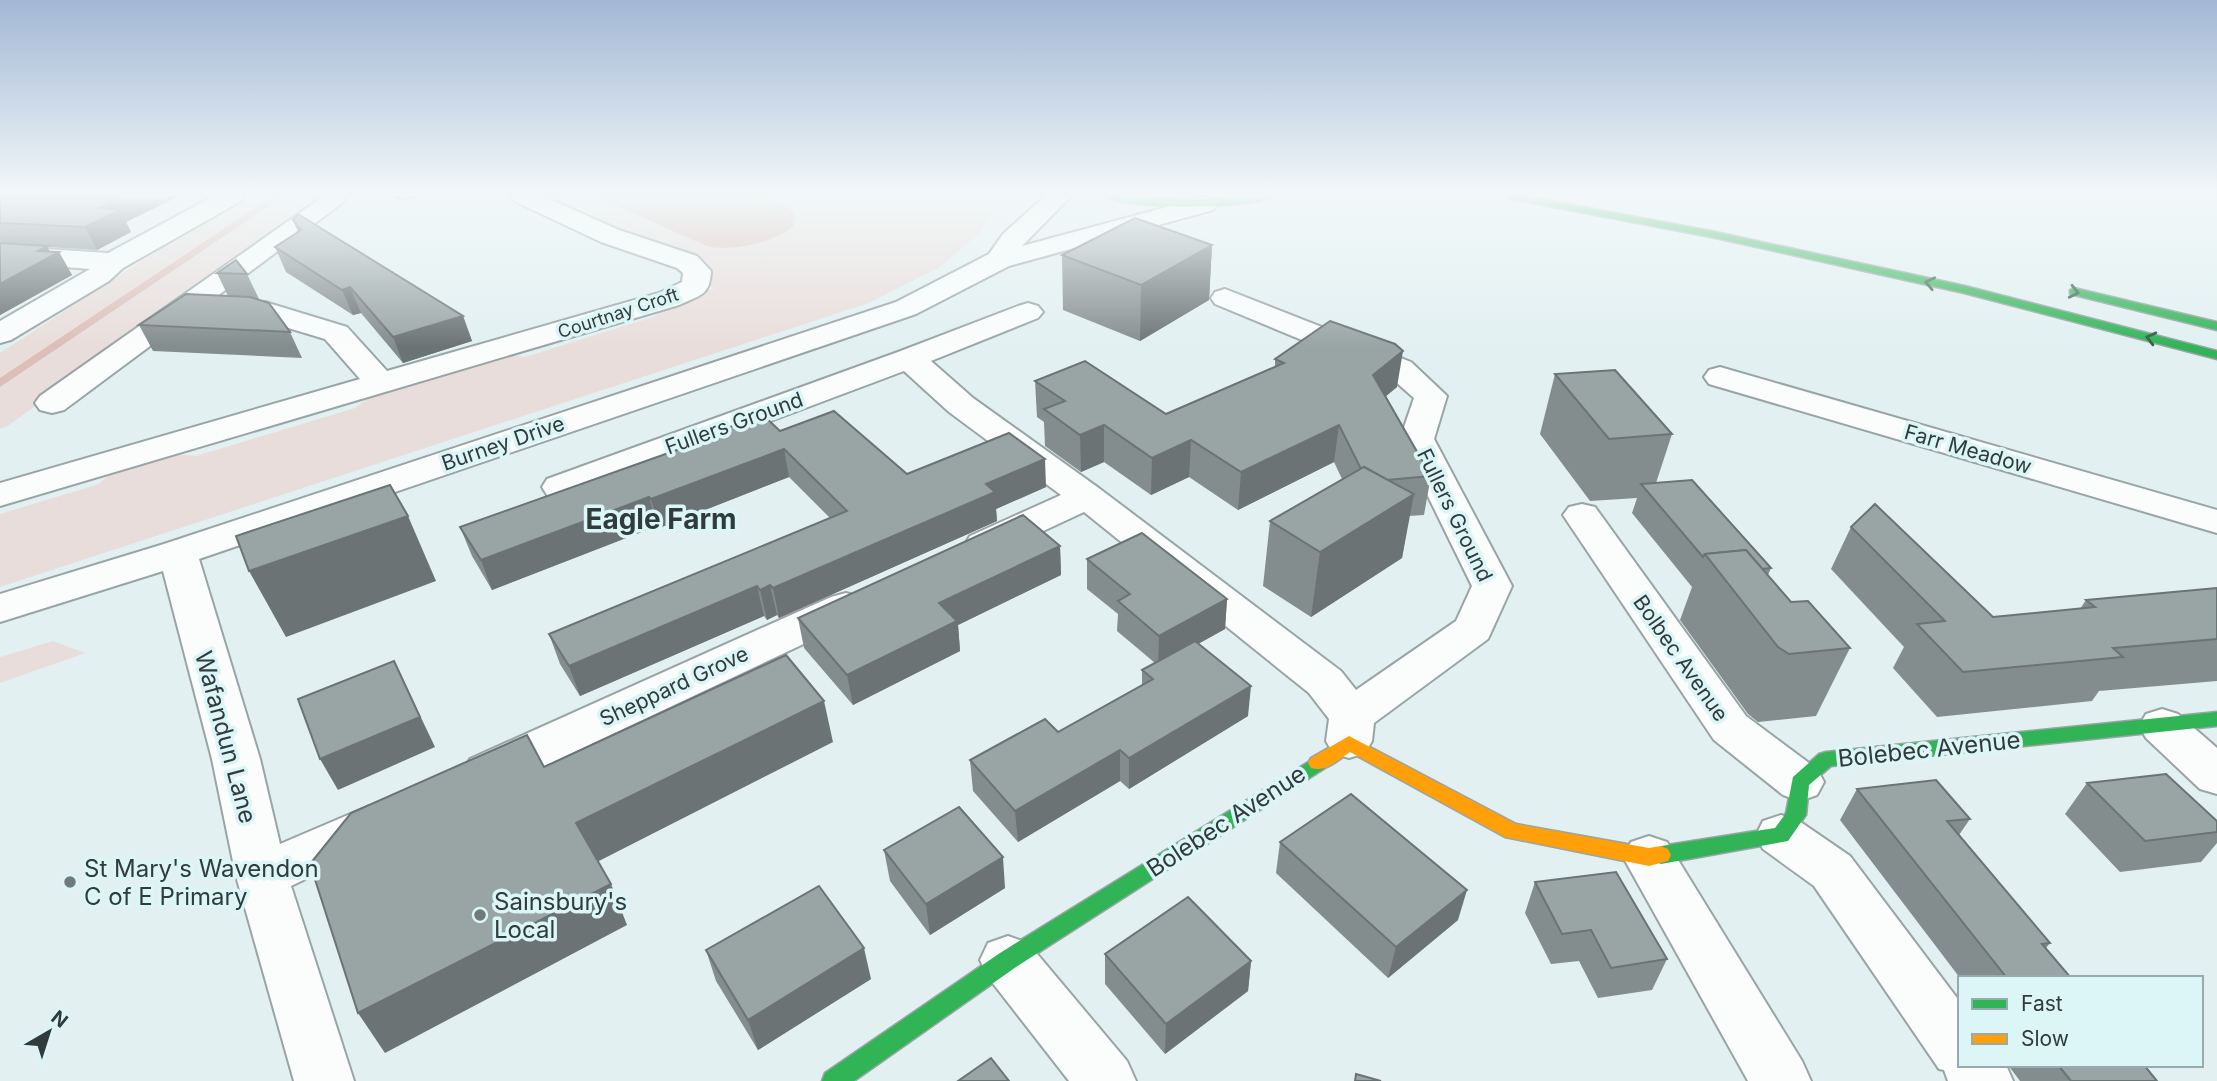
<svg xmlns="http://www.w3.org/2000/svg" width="2217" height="1081" font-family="Inter,sans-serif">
  <rect width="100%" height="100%" fill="#e2f0f1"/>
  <g fill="#e9dddb">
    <path d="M242 196H327L9 425 0 429V353Z"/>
    <path d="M503 196H998L999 204 981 232 940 267 869 303 0 587V514L99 484C116 466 171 451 196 456L355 408 378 391 506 355 525 357 656 316 663 307 715 288 685 278 675 269 565 226Z"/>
    <path d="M53 641 85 653 0 683V657Z"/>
  </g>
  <path fill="#ddbeb8" d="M595 196H767L791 210 795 216 793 227C767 244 740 250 709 247Z"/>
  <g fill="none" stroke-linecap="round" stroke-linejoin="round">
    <path fill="#ddbeb8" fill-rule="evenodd" d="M273 196H284L0 387V378Z"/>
    <defs>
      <g id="street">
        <path d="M214 196H244L241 201 123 268 109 281 11 340 0 343V321L90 269 0 262V246L108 253Z"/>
        <path d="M324 196H342L345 201 64 410 52 413 40 410 35 403 40 396Z"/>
        <path d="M511 196H543L619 230 697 256 711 271C710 296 700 295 679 305L0 506V483L360 379 325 339 262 320 215 315 210 309 215 303 225 300 265 302 347 327 387 371 659 293 682 282 683 273 677 268 601 242 514 201Z"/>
        <path d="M1045 196H1071L1022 246 1204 197 1213 200 1217 205 1213 210 1009 266 916 314 199 559 260 759 280 844 369 806 387 812 394 826 387 840 291 886 354 1081H294L236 876 212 759 163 571 0 622V594L164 544 896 302 989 254 1003 234Z"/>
        <path d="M1225 289 1411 362 1447 396 1434 439 1512 586 1488 639 1374 723 1372 741 1365 753 1349 758 1333 753 1326 741 1329 719 1309 693 1084 512 998 552 984 556 970 552 965 544 970 536 1061 495 949 412 904 371 573 495 560 498 547 495 542 487 547 479 898 352 1018 306 1028 303 1038 306 1043 312 1038 318 931 361 973 398 1100 489 1341 671 1356 690 1456 621 1472 586 1400 439 1414 398 1389 376 1215 304 1211 298 1215 292Z"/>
        <path d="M1720 367 2217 510V533L1709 384 1704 377 1709 370Z"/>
        <path d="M1582 504 1595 507 1746 716 1817 769 1824 782 1817 795 1800 801 1783 795 1714 740 1563 515 1569 507Z"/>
        <path d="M846 593 861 597 867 607 861 617 504 785 487 790 470 785 463 772 470 759 831 597Z"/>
        <path d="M2162 709 2178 714 2217 748V794L2200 789 2146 738 2139 726 2146 714Z"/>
        <path d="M1781 815 1799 821 1850 856 1960 1002V1065H2006L2013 1081H1948L1944 1070 1939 1069 1814 886 1763 849 1756 835 1763 821Z"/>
        <path d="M1649 836 1667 842 1802 1061 1811 1081H1748L1623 857 1631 842Z"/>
        <path d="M1008 936 1028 943 1127 1061 1136 1081H1069L988 977 980 960 988 943Z"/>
      </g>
      <g id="fast">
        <path d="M1105 196 1189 200 1273 196C1252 210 1125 210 1105 196Z"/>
        <path d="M1506 196H1525L1711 231 1965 286 2217 351V359L1964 293 1711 237 1511 199Z"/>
        <path d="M2074 288 2217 322V330L2070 294V290Z"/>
        <path d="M2217 712V726L1831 766 1809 785 1806 815 1788 841 1661 864 1654 861 1651 855 1654 849 1661 846 1775 828 1786 813 1793 777 1819 754 1826 752Z"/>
        <path d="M1318 756 1325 758 1328 763 1325 768 1016 967 854 1081H822L825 1073 1000 953Z"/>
      </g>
      <path id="slow" d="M1349 736 1516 824 1649 848 1661 846 1668 849 1671 855 1668 861 1649 866 1505 837 1350 752C1338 760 1325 773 1311 768L1308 763 1311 758Z"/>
    </defs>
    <use href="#street" stroke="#99a4a5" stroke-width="4"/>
    <use href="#fast" stroke="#99a4a5" stroke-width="3"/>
    <use href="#slow" stroke="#99a4a5" stroke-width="3"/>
    <use href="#street" fill="#fbfdfd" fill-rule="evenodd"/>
    <use href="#fast" fill="#30b455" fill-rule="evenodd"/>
    <use href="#slow" fill="#ff9f0a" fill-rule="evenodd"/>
  </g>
  <g fill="#848d8e">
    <path d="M0 196H179L126 222 131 232 97 250 47 247 50 252H59L72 275 0 315Z"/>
    <path d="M391 196H418L401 201Z"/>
    <path d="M293 220 463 316 472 341 403 363 361 313 353 315 286 272 275 247 298 232Z"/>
    <path d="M1212 245 1209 300 1140 341 1063 310 1062 255Z"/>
    <path d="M217 273 247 274 259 299H256L290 332 302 358 153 351 139 325 228 296Z"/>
    <path d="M1275 359 1397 387 1386 396 1431 476 1424 515 1409 516 1402 558 1311 617 1263 586 1270 521 1342 479 1334 462 1238 510 1189 477 1151 495 1104 462 1081 472 1045 446 1044 422 1037 417 1035 381 1166 414 1275 367Z"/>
    <path d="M1555 374 1672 434 1656 483 1771 568 1768 575 1791 602 1850 648 1816 716 1758 722 1748 714 1680 620 1692 587 1632 513 1637 498 1590 501 1540 434Z"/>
    <path d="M780 431 907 474 1046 487 996 509 997 521 779 618 777 615 767 620 764 616 580 696 560 664 549 634 830 518 789 477 659 528 657 526 492 590 472 556 460 527 703 441 702 437Z"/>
    <path d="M1851 527 1993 617 2080 609 2086 600 2217 588V681L2099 691 2092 701 1937 717 1893 668 1904 647 1831 569Z"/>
    <path d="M1060 546 1061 575 958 625 960 651 853 705 804 648 798 618Z"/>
    <path d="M1087 559 1227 599 1225 629 1198 644 1248 716 1129 789 1120 781 1018 842 973 791 970 760 1058 732 1142 685V670L1155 663 1117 631 1118 614 1087 589Z"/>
    <path d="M2087 783 2217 821V843L2201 862 2120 872 2065 814Z"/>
    <path d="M1857 789 1970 819 1959 835 2050 943 2046 948 2071 978H1960L1840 820Z"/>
    <path d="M1280 842 1458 920 1388 978 1276 873Z"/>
    <path d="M884 850 1005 888 930 935 890 881Z"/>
    <path d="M1535 882 1667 959 1652 990 1598 998 1579 961 1551 964 1525 913Z"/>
    <path d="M706 950 871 979 758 1050 716 981Z"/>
    <path d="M1105 954 1251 961 1248 991 1165 1054 1105 984Z"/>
    <path d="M2008 1065H2144L2157 1081H2020Z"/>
  </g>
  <g fill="#6b7374">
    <path d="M125 196H179L126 222 131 232 97 250 85 227 99 208Z"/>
    <path d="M399 196H418L401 201Z"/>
    <path d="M1212 245 1209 300 1140 341 1141 285Z"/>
    <path d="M47 246 52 256 59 252 72 275 0 315V284L38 251Z"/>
    <path d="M350 287 361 313 353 315 342 290Z"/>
    <path d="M463 316 472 341 403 363 393 337Z"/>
    <path d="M1403 351 1397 387 1368 411 1373 375Z"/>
    <path d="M1104 425V462L1081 472 1080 435Z"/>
    <path d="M1339 425 1334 462 1238 510 1241 472Z"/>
    <path d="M1191 440 1189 477 1151 495 1152 458Z"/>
    <path d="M784 449 789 477 659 528 651 499Z"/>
    <path d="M1045 459 1046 487 996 509 997 521 779 618 773 588 986 484Z"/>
    <path d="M1414 494 1402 558 1311 617 1320 552Z"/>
    <path d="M649 497 657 526 492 590 481 560Z"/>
    <path d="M408 516 436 581 286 637 249 571Z"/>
    <path d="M1060 546 1061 575 958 625 960 651 853 705 847 675 939 603Z"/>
    <path d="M770 585 777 615 767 620 760 590Z"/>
    <path d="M757 586 764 616 580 696 569 666Z"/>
    <path d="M1227 599 1225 629 1158 666 1159 636Z"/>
    <path d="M394 661 435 747 338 790 320 759Z"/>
    <path d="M1251 686 1248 716 1129 789V758Z"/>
    <path d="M824 701 833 742 593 864 576 823Z"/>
    <path d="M1120 750V781L1018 842 1015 811Z"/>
    <path d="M1003 857 1005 888 930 935 926 904Z"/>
    <path d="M611 884 627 925 385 1053 358 1013Z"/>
    <path d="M1467 890 1458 920 1388 978 1396 947Z"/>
    <path d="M864 948 871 979 758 1050 748 1020Z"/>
    <path d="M1251 961 1248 991 1165 1054 1166 1024Z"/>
  </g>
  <g fill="#99a4a5" stroke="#6b7374" stroke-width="2">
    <path d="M0 196H125L99 208 120 210 85 227 0 223Z"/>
    <path d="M298 214 463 316 393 337 350 287 342 290 275 247 301 230 293 220Z"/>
    <path d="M1135 218 1212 245 1141 285 1062 255Z"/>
    <path d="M0 243 47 246 38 251 59 252 0 284Z"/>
    <path d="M236 260 247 274 217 273Z"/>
    <path d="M186 294 250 297 269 303 290 332 139 325Z"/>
    <path d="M1330 321 1395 344 1403 351 1373 375 1431 476 1387 480 1364 467 1361 469 1339 425 1241 472 1191 440 1152 458 1104 425 1080 435 1044 409 1065 401 1035 381 1085 361 1166 414 1284 363 1275 359Z"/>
    <path d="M1615 370 1672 434 1609 439 1555 374Z"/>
    <path d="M834 411 907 474 1009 433 1045 459 986 484 995 492 773 588 770 585 760 590 757 586 569 666 549 634 847 511 784 449 651 499 649 497 481 560 460 527 705 440 702 437 763 415 780 431Z"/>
    <path d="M1364 467 1414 494 1320 552 1270 521Z"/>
    <path d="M1692 480 1771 568 1762 569 1746 550 1705 554 1703 557 1641 484Z"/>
    <path d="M390 485 408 516 249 571 236 536Z"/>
    <path d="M1875 504 1993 617 2095 607 2086 600 2217 588V639L2113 648 2123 657 1963 672 1917 624 1945 621 1851 527Z"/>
    <path d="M1023 515 1060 546 939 603 957 621 847 675 798 618Z"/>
    <path d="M1142 533 1227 599 1159 636 1118 601 1130 594 1087 559Z"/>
    <path d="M1746 550 1791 602 1808 601 1850 648 1789 654 1778 647 1705 554Z"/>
    <path d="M1195 641 1251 686 1129 758 1120 750 1015 811 970 760 1045 719 1058 732 1153 679 1142 670Z"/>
    <path d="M786 655 824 701 576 823 611 884 358 1013 310 864 351 813 527 735 544 767Z"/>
    <path d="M394 661 420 717 320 759 298 699Z"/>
    <path d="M2166 774 2217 821V832L2145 841 2087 783Z"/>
    <path d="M1936 780 1970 819 1947 821 2050 943 2042 944 2071 978H2007L1857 789Z"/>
    <path d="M1351 794 1467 890 1396 947 1280 842Z"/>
    <path d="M959 807 1003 857 926 904 884 850Z"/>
    <path d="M1616 872 1667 959 1611 968 1591 930 1562 934 1535 882Z"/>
    <path d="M819 886 864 948 748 1020 706 950Z"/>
    <path d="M1188 897 1251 961 1166 1024 1105 954Z"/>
    <path d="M991 1058 1009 1081H958Z"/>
    <path d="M2058 1065H2144L2157 1081H2071Z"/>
    <path d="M1356 1074 1381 1081H1355Z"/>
  </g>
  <defs><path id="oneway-chevron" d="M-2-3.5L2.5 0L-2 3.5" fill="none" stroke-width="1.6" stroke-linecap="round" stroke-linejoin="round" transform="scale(1.75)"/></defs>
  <g stroke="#315f44">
    <use href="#oneway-chevron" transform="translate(1930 283) rotate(-168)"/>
    <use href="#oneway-chevron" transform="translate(2074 292) rotate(13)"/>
    <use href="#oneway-chevron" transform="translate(2151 338) rotate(-166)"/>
  </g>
  <linearGradient id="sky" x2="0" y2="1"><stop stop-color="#a3b8d5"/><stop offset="0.56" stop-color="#f2f8f9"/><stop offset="1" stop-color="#f2f8f9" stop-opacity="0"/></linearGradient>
  <rect width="2217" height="347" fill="url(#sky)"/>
  <g fill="#707a7b" stroke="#dcf5f7" stroke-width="2.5">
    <circle cx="70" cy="882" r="7"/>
    <circle cx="480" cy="915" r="7"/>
  </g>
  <g text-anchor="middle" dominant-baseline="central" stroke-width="7" stroke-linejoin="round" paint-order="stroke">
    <g font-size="18" fill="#323b3c" stroke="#dcf5f7">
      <text transform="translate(618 313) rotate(-18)">Courtnay Croft</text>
    </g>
    <g font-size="21" fill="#323b3c" stroke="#dcf5f7">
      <text transform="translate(734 423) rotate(-20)">Fullers Ground</text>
      <text transform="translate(503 443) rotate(-19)">Burney Drive</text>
      <text transform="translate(1968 449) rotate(16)">Farr Meadow</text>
      <text transform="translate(1455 515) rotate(64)">Fullers Ground</text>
      <text transform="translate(1681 658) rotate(55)">Bolbec Avenue</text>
      <text transform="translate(674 686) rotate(-25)">Sheppard Grove</text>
    </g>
    <g font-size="24" fill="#323b3c" stroke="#dcf5f7">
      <text transform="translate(226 737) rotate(75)">Wafandun Lane</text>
      <text transform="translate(1929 749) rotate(-6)">Bolebec Avenue</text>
      <text transform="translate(1226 821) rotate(-33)">Bolebec Avenue</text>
    </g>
    <g font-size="24" fill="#323b3c" stroke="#dcf5f7" text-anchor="start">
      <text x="84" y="868">St Mary's Wavendon<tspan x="84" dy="28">C of E Primary</tspan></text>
      <text x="494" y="901">Sainsbury's<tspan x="494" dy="28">Local</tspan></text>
    </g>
    <g font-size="28" font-weight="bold" fill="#323b3c" stroke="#dcf5f7">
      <text x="661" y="519">Eagle Farm</text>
    </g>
  </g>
  <rect x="1958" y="976" width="245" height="91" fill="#dcf5f7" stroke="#98abac" stroke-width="2"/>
  <rect x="1972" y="999" width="35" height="10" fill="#30b455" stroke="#98abac" stroke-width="2"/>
  <text x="2021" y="1011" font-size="21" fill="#323b3c">Fast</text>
  <rect x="1972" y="1034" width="35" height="10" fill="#ff9f0a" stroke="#98abac" stroke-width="2"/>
  <text x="2021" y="1046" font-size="21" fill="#323b3c">Slow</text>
  <g transform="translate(49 1032) rotate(39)" stroke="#dcf5f7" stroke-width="5" paint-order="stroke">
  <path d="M0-5L12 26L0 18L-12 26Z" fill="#323b3c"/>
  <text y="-10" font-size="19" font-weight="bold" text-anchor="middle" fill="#323b3c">N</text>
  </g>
</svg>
